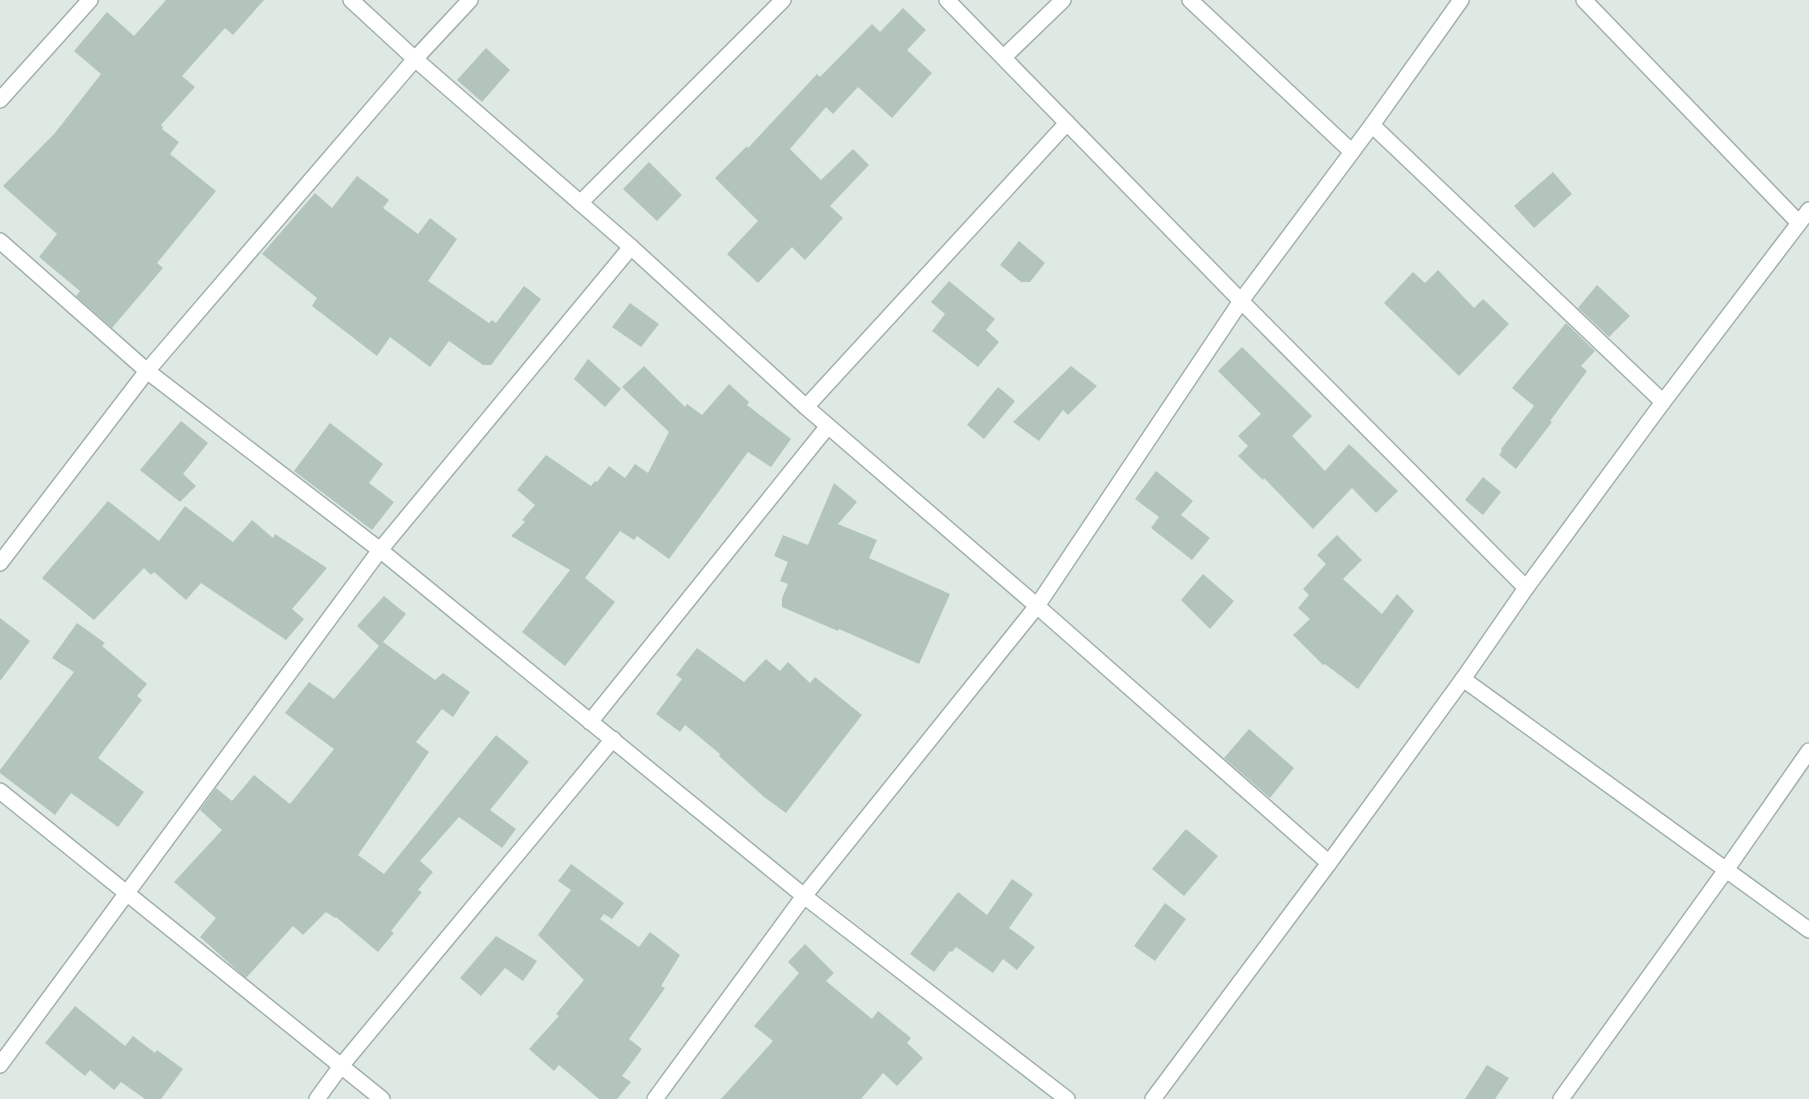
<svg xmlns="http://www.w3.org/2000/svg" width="1809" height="1099" font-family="'DM Sans',sans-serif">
  <rect width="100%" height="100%" fill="#dee9e4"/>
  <g fill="#b3c4bd">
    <path d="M166 0H264L233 35 225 28 182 76 195 87 161 125 163 127 162 129 179 142 170 154 216 191 157 263 163 268 112 328 76 296 80 291 39 257 57 234 3 186 55 133 101 74 74 51 107 12 134 36Z"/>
    <path d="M903 8 926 30 907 50 932 73 892 118 858 87 833 114 826 107 790 149 821 180 853 149 869 165 830 206 843 218 805 260 792 247 758 283 727 254 758 221 715 178 747 146 748 148 817 74 820 77 872 24 880 32Z"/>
    <path d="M486 48 510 70 482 102 457 80Z"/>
    <path d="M649 162 682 195 657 221 623 189Z"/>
    <path d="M1553 172 1572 194 1534 228 1514 206Z"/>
    <path d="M357 176 389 200 383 208 418 234 430 218 457 239 428 281 489 323 492 320 496 323 524 286 541 299 491 365H483L449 341 430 367 390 337 377 356 312 306 317 298 262 254 315 193 332 208Z"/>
    <path d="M1019 241 1045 263 1030 282H1021L1000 265Z"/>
    <path d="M1438 270 1474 308 1483 299 1509 324 1459 376 1384 303 1413 272 1425 283Z"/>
    <path d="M949 281 995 319 986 330 999 342 978 367 932 331 945 314 931 302Z"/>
    <path d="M1597 285 1630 316 1609 337 1578 308Z"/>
    <path d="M630 303 659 324 641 347 612 327Z"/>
    <path d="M1566 323 1595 351 1581 366 1587 371 1550 421 1552 422 1516 469 1499 455 1502 451 1501 449 1534 406 1512 388Z"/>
    <path d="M1242 347 1312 416 1292 436 1325 471 1349 444 1398 491 1376 513 1352 488 1313 529 1264 478 1263 480 1238 456 1248 446 1238 436 1261 414 1218 371Z"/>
    <path d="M588 359 621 389 605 407 574 379Z"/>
    <path d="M644 366 685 407 687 404 702 415 729 384 749 402 747 405 791 439 771 467 748 452 669 559 637 536 634 540 620 531 585 578 615 602 565 666 522 632 570 570 511 536 525 522 522 520 535 505 517 490 546 455 591 486 595 481 597 482 609 466 625 478 635 464 648 473 669 432 622 387Z"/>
    <path d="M1071 366 1097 386 1068 415 1063 410 1039 441 1013 422Z"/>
    <path d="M998 387 1015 401 984 439 967 425Z"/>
    <path d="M181 421 208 443 183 474 196 486 180 502 140 470Z"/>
    <path d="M330 423 383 464 369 483 394 502 372 530 294 471Z"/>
    <path d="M1156 471 1193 501 1181 515 1210 538 1192 560 1151 528 1159 517 1135 499Z"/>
    <path d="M1483 477 1501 492 1483 515 1465 500Z"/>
    <path d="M834 483 857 502 838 524 877 540 869 558 950 594 919 664 839 629 838 631 782 607V598L788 584 780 581 788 562 774 556 783 535 808 545Z"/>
    <path d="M108 501 159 541 185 506 233 542 252 520 273 538 275 534 327 568 292 609 304 619 286 640 201 583 186 600 154 572 151 575 144 568 94 620 42 578Z"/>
    <path d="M1337 535 1362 560 1343 579 1382 614 1397 594 1414 611 1358 689 1325 664 1323 665 1293 635 1310 619 1298 608 1309 595 1303 589 1326 564 1317 555Z"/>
    <path d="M1203 574 1234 601 1210 629 1181 600Z"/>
    <path d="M384 596 406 614 383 642 435 680 443 673 470 692 453 717 442 709 416 742 429 752 358 855 384 874 496 735 529 762 490 810 516 829 502 848 459 817 420 861 433 872 418 890 422 892 391 931 394 933 378 952 336 917 335 918 326 912 303 935 293 926 246 978 200 937 216 918 174 882 222 830 200 810 216 788 232 801 254 775 290 804 334 749 285 713 309 682 334 699 379 646 357 626Z"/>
    <path d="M0 618 30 641 0 681Z"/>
    <path d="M77 623 105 643 102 646 147 684 137 696 142 700 98 758 144 792 118 827 71 793 55 815 0 773V770L74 672 52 658Z"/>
    <path d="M697 648 744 682 766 659 780 671 788 662 810 683 815 677 862 715 786 813 764 797 719 756 720 754 685 725 680 732 656 714 682 679 676 675Z"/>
    <path d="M1249 729 1294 768 1270 798 1224 758Z"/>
    <path d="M1186 829 1218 856 1184 896 1152 869Z"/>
    <path d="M571 864 624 903 612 919 604 914 600 919 639 947 650 932 680 955 661 986 665 988 629 1039 642 1049 622 1076 631 1082 617 1099H599L559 1065 554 1071 529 1049 559 1016 556 1014 584 980 538 935 571 890 558 881Z"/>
    <path d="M1012 879 1033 894 1009 928 1035 947 1017 970 1003 959 993 973 956 947 952 952 950 951 934 972 910 954 958 892 987 915Z"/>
    <path d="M1165 903 1186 919 1155 961 1134 946Z"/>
    <path d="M496 936 537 961 523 981 505 968 481 996 460 978Z"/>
    <path d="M805 944 834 973 826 981 872 1019 878 1011 911 1038 907 1043 923 1058 897 1086 883 1073 861 1099H721L773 1041 754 1026 799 973 788 962Z"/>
    <path d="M75 1006 125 1046 133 1036 155 1053 157 1050 183 1069 161 1099H145L121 1082 114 1090 90 1070 85 1076 45 1043Z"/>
    <path d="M1487 1065 1509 1078 1495 1099H1465Z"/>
  </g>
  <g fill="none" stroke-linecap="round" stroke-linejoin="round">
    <defs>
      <g id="minor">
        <path d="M351 0 415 59 631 247 806 407 1037 606 1329 863"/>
        <path d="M947 0 1241 301 1526 588"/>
        <path d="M1190 0 1351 151"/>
        <path d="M1584 0 1799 223"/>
        <path d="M1004 57 1063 0"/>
        <path d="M0 100 90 0"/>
        <path d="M1372 125 1663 402"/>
        <path d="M580 203 783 0"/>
        <path d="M0 241 147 371 380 550 804 896 1067 1099"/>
        <path d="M806 407 1067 123"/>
        <path d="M0 563 147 371 415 59 470 0"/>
        <path d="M1463 679 1809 930"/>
        <path d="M590 722 828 426"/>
        <path d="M0 791 382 1099"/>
        <path d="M0 1065 380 550 631 247"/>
        <path d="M317 1099 341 1066 613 739"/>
        <path d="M655 1099 804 896 1037 606 1241 301 1372 125 1461 0"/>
        <path d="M1153 1099 1329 863 1463 679 1526 588 1663 402 1809 210"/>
        <path d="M1561 1099 1726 870 1809 751"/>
      </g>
    </defs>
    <use href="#minor" stroke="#a1b0ab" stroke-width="18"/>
    <use href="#minor" stroke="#fff" stroke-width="15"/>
  </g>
</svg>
